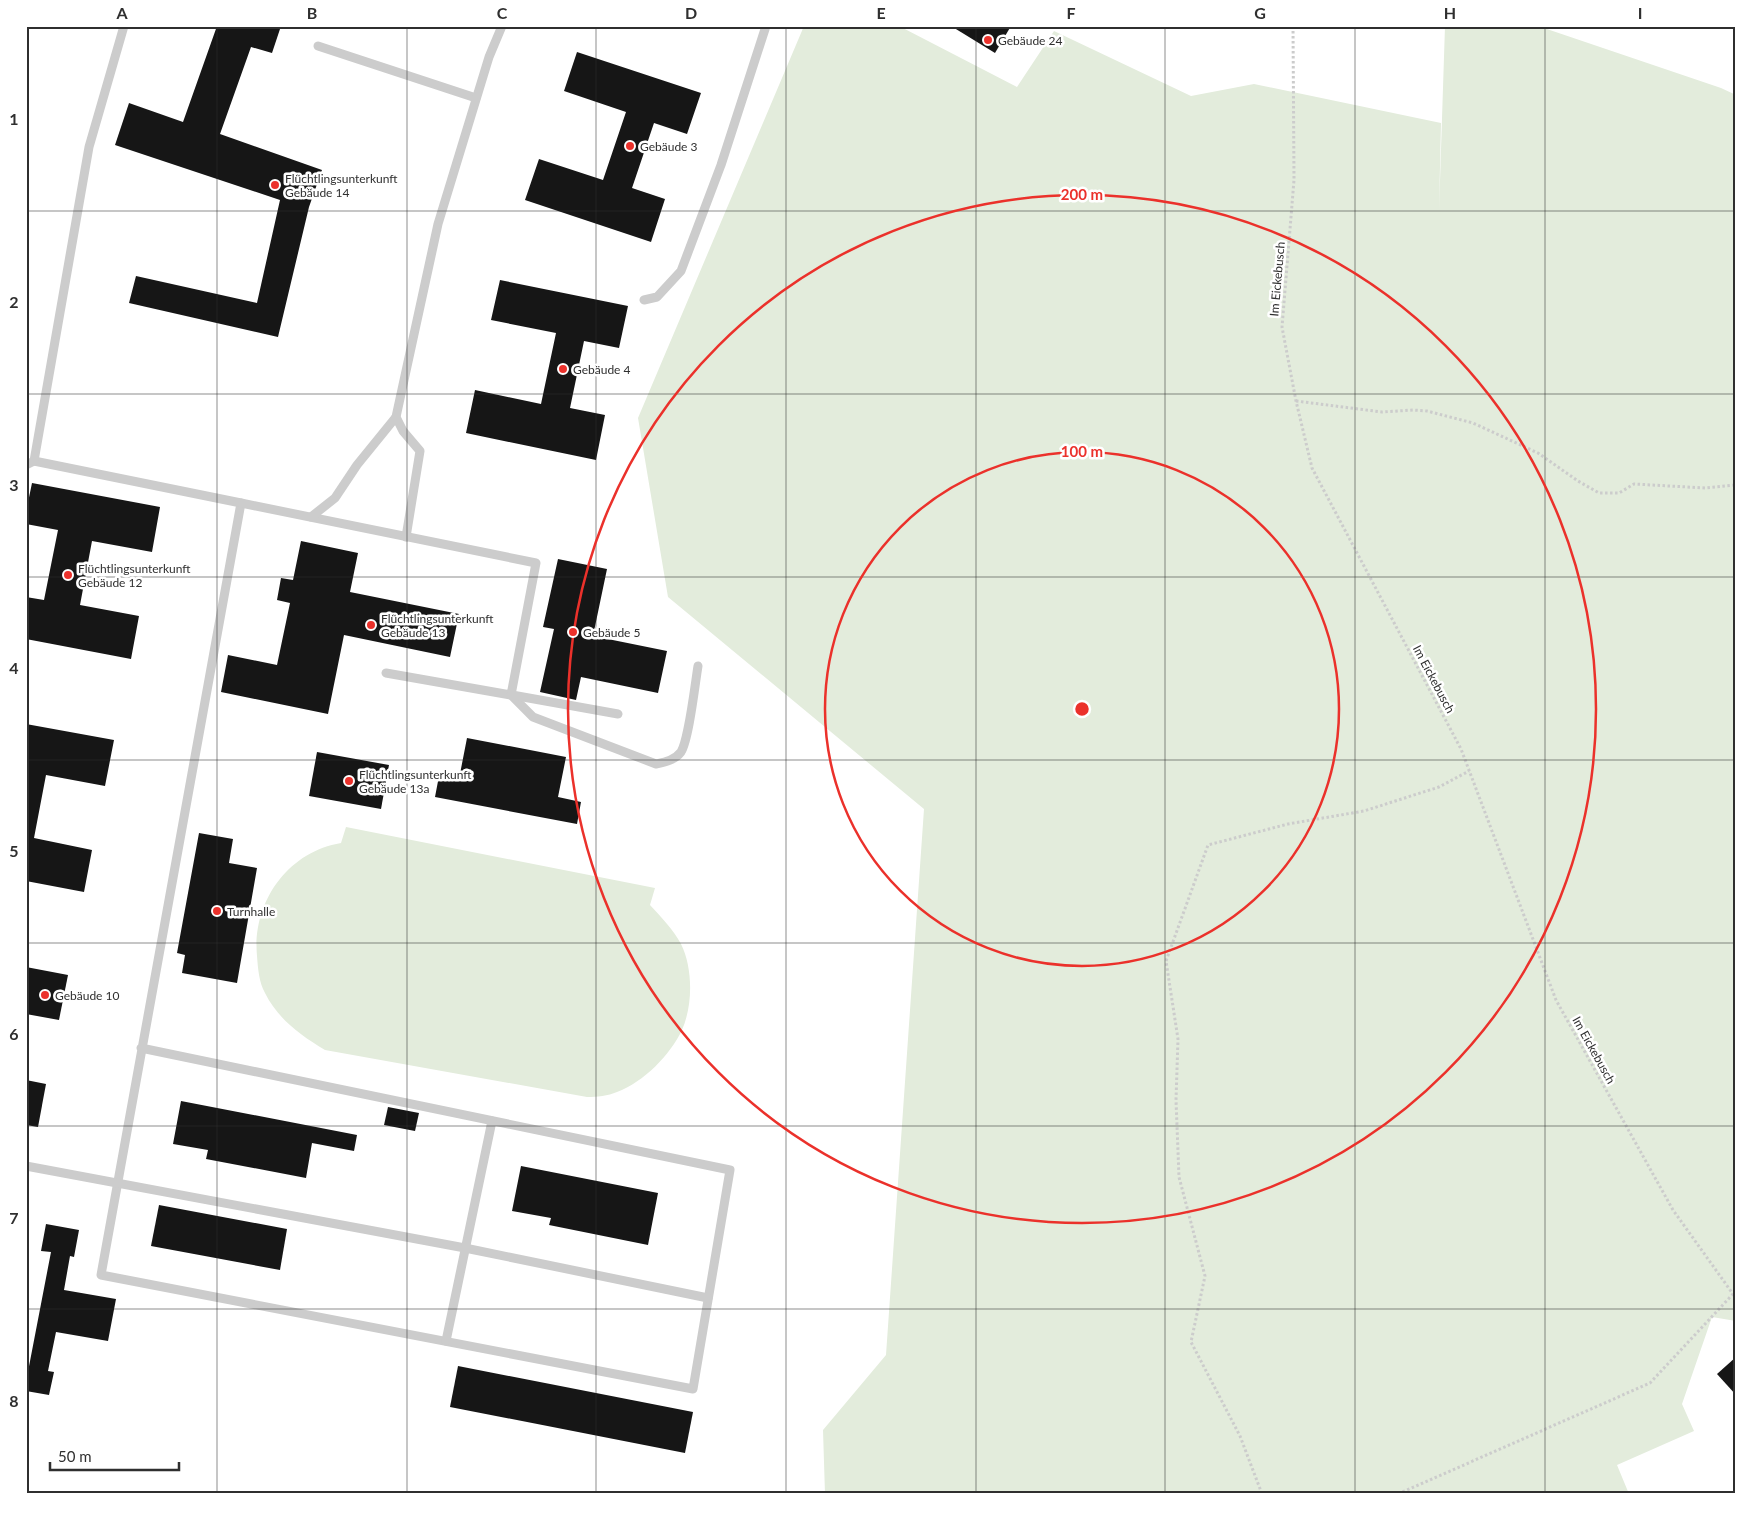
<svg xmlns="http://www.w3.org/2000/svg" width="1762" height="1520" font-family="Lato,sans-serif">
  <rect width="100%" height="100%" fill="#fff"/>
  <g fill="#e3ecdc">
    <path d="M804 26H899L1017 87 1054 31 1191 96 1254 84 1441 123 1439 211 1445 26H1538L1721 88 1736 95V1321L1712 1317 1682 1404 1694 1431 1617 1465 1629 1494H825L823 1430 886 1355 924 809 668 597 638 418Z"/>
    <path d="M346 827 655 888 650 905C661 917 673 929 681 944 693 968 693 1005 682 1030 670 1055 644 1082 617 1092 608 1096 597 1097 587 1097L325 1050C300 1035 278 1019 265 993 259 982 258 969 257 956 252 903 287 852 341 843Z"/>
  </g>
  <g fill="#161616">
    <path d="M217 26H281L272 53 251 47 220 134 322 170 309 207 278 337 129 303 136 276 257 303 280 200 115 145 129 103 183 122Z"/>
    <path d="M951 26H1011L995 53Z"/>
    <path d="M577 52 701 93 687 134 654 123 632 188 665 199 651 242 525 200 539 159 603 180 626 112 564 91Z"/>
    <path d="M500 280 628 306 619 348 584 341 570 408 605 415 596 460 466 433 475 390 541 404 556 333 491 320Z"/>
    <path d="M32 483 160 507 152 552 92 541 80 605 139 616 131 659 26 639V597L44 600 58 530 26 524V512Z"/>
    <path d="M301 541 358 553 350 592 459 614 450 657 344 635 328 714 221 692 228 655 277 665 290 603 277 600 281 578 293 580Z"/>
    <path d="M558 559 607 569 593 636 667 651 658 693 581 677 576 700 540 692 554 629 543 627Z"/>
    <path d="M26 724 114 740 105 786 46 775 34 838 92 850 84 892 26 881Z"/>
    <path d="M467 738 566 757 558 797 581 802 577 824 435 797 439 776 459 779Z"/>
    <path d="M317 752 389 765 381 809 309 796Z"/>
    <path d="M199 833 233 839 229 863 257 868 237 983 182 973 185 955 177 953Z"/>
    <path d="M26 967 68 975 59 1020 26 1014Z"/>
    <path d="M26 1080 46 1084 38 1127 26 1125Z"/>
    <path d="M181 1101 357 1135 354 1151 312 1143 306 1178 206 1159 208 1150 173 1144Z"/>
    <path d="M388 1107 419 1113 415 1131 384 1125Z"/>
    <path d="M521 1166 658 1193 648 1245 549 1225 551 1218 512 1211Z"/>
    <path d="M159 1205 287 1229 280 1270 151 1246Z"/>
    <path d="M46 1224 79 1230 74 1257 70 1256 64 1290 116 1299 108 1341 56 1332 48 1371 54 1372 49 1395 26 1391V1382L51 1252 41 1251Z"/>
    <path d="M1736 1357V1395L1717 1374Z"/>
    <path d="M458 1366 693 1412 685 1453 450 1407Z"/>
  </g>
  <g fill="none" stroke-linecap="round" stroke-linejoin="round">
    <g stroke="#ccc" stroke-width="3" stroke-dasharray="2.5 2.5" stroke-linecap="butt">
      <path d="M1293 26 1294 180 1282 327 1296 401 1312 468 1461 749 1556 1000 1673 1210 1733 1294 1736 1295"/>
      <path d="M1296 401 1382 412 1413 410 1427 411 1473 423 1538 453 1578 481 1599 493H1619L1634 484 1705 488 1736 485"/>
      <path d="M1262 1494 1240 1436 1191 1342 1205 1276 1179 1177 1176 1100 1178 1039 1166 961 1208 845 1288 824 1364 811 1439 787 1469 771"/>
      <path d="M1398 1494 1650 1383 1733 1294"/>
    </g>
    <g stroke="#ccc" stroke-width="9">
      <path d="M318 46 476 98"/>
      <path d="M644 300 657 297 681 271 721 165 766 26"/>
      <path d="M34 461 241 503 101 1275 693 1389 730 1170 141 1048"/>
      <path d="M26 465 34 461 89 147 124 26"/>
      <path d="M241 503 536 563 511 695 386 673"/>
      <path d="M311 517 335 498 357 465 396 417"/>
      <path d="M406 537 420 451 403 431 396 417 438 224 489 57 502 26"/>
      <path d="M511 695 533 717 656 764C665 762 675 760 681 752 689 739 695 684 698 666"/>
      <path d="M512 695 618 714"/>
      <path d="M26 1166 465 1248 708 1298"/>
      <path d="M446 1341 492 1121"/>
    </g>
  </g>
  <path fill="none" stroke="#2f2f2f" stroke-width="1" stroke-opacity="0.55" d="M217 26V1494M407 26V1494M596 26V1494M786 26V1494M976 26V1494M1165 26V1494M1355 26V1494M1545 26V1494M26 211H1736M26 394H1736M26 577H1736M26 760H1736M26 943H1736M26 1126H1736M26 1309H1736"/>
  <g fill="none" stroke="#eb312b" stroke-width="2.5">
    <circle cx="1082" cy="709" r="257"/>
    <circle cx="1082" cy="709" r="514"/>
  </g>
  <g fill="#eb312b" stroke="#fff" stroke-width="2">
    <circle cx="988" cy="40" r="5"/>
    <circle cx="630" cy="146" r="5"/>
    <circle cx="275" cy="185" r="5"/>
    <circle cx="563" cy="369" r="5"/>
    <circle cx="68" cy="575" r="5"/>
    <circle cx="371" cy="625" r="5"/>
    <circle cx="573" cy="632" r="5"/>
    <circle cx="349" cy="781" r="5"/>
    <circle cx="217" cy="911" r="5"/>
    <circle cx="45" cy="995" r="5"/>
  </g>
  <g text-anchor="middle" dominant-baseline="central" stroke-width="5" stroke-linejoin="round" paint-order="stroke">
    <g font-size="12" fill="#2f2f2f" stroke="#fff" text-anchor="start">
      <text x="998" y="40">Gebäude 24</text>
      <text x="640" y="146">Gebäude 3</text>
      <text x="285" y="178">Flüchtlingsunterkunft<tspan x="285" dy="14">Gebäude 14</tspan></text>
      <text x="573" y="369">Gebäude 4</text>
      <text x="78" y="568">Flüchtlingsunterkunft<tspan x="78" dy="14">Gebäude 12</tspan></text>
      <text x="381" y="618">Flüchtlingsunterkunft<tspan x="381" dy="14">Gebäude 13</tspan></text>
      <text x="583" y="632">Gebäude 5</text>
      <text x="359" y="774">Flüchtlingsunterkunft<tspan x="359" dy="14">Gebäude 13a</tspan></text>
      <text x="227" y="911">Turnhalle</text>
      <text x="55" y="995">Gebäude 10</text>
    </g>
    <g font-size="12" fill="#2f2f2f" stroke="#fff">
      <text transform="translate(1277 279) rotate(-85)">Im Eickebusch</text>
      <text transform="translate(1434 679) rotate(62)">Im Eickebusch</text>
      <text transform="translate(1594 1050) rotate(61)">Im Eickebusch</text>
    </g>
  </g>
  <circle cx="1082" cy="709" r="8" fill="#eb312b" stroke="#fff" stroke-width="2.5"/>
  <g font-size="15" text-anchor="middle" font-weight="bold" fill="#eb312b" stroke="#fff" stroke-width="5" stroke-linejoin="round" paint-order="stroke">
    <text x="1082" y="200">200 m</text>
    <text x="1082" y="457">100 m</text>
  </g>
  <rect width="1762" height="1520" fill="none" stroke="#ffffff" stroke-width="55"/>
  <path d="M50 1462v8h129v-8" fill="none" stroke="#2f2f2f" stroke-width="2.5"/>
  <text x="58" y="1462" font-size="15" fill="#2f2f2f" stroke="#ffffff" stroke-width="4" paint-order="stroke">50 m</text>
  <rect x="28" y="28" width="1706" height="1464" fill="none" stroke="#2f2f2f" stroke-width="2"/>
  <g font-size="16" text-anchor="middle" font-weight="bold" fill="#2f2f2f">
    <text x="122" y="19">A</text>
    <text x="312" y="19">B</text>
    <text x="502" y="19">C</text>
    <text x="691" y="19">D</text>
    <text x="881" y="19">E</text>
    <text x="1071" y="19">F</text>
    <text x="1260" y="19">G</text>
    <text x="1450" y="19">H</text>
    <text x="1640" y="19">I</text>
    <text x="14" y="125">1</text>
    <text x="14" y="308">2</text>
    <text x="14" y="491">3</text>
    <text x="14" y="674">4</text>
    <text x="14" y="857">5</text>
    <text x="14" y="1040">6</text>
    <text x="14" y="1224">7</text>
    <text x="14" y="1407">8</text>
  </g>
</svg>
